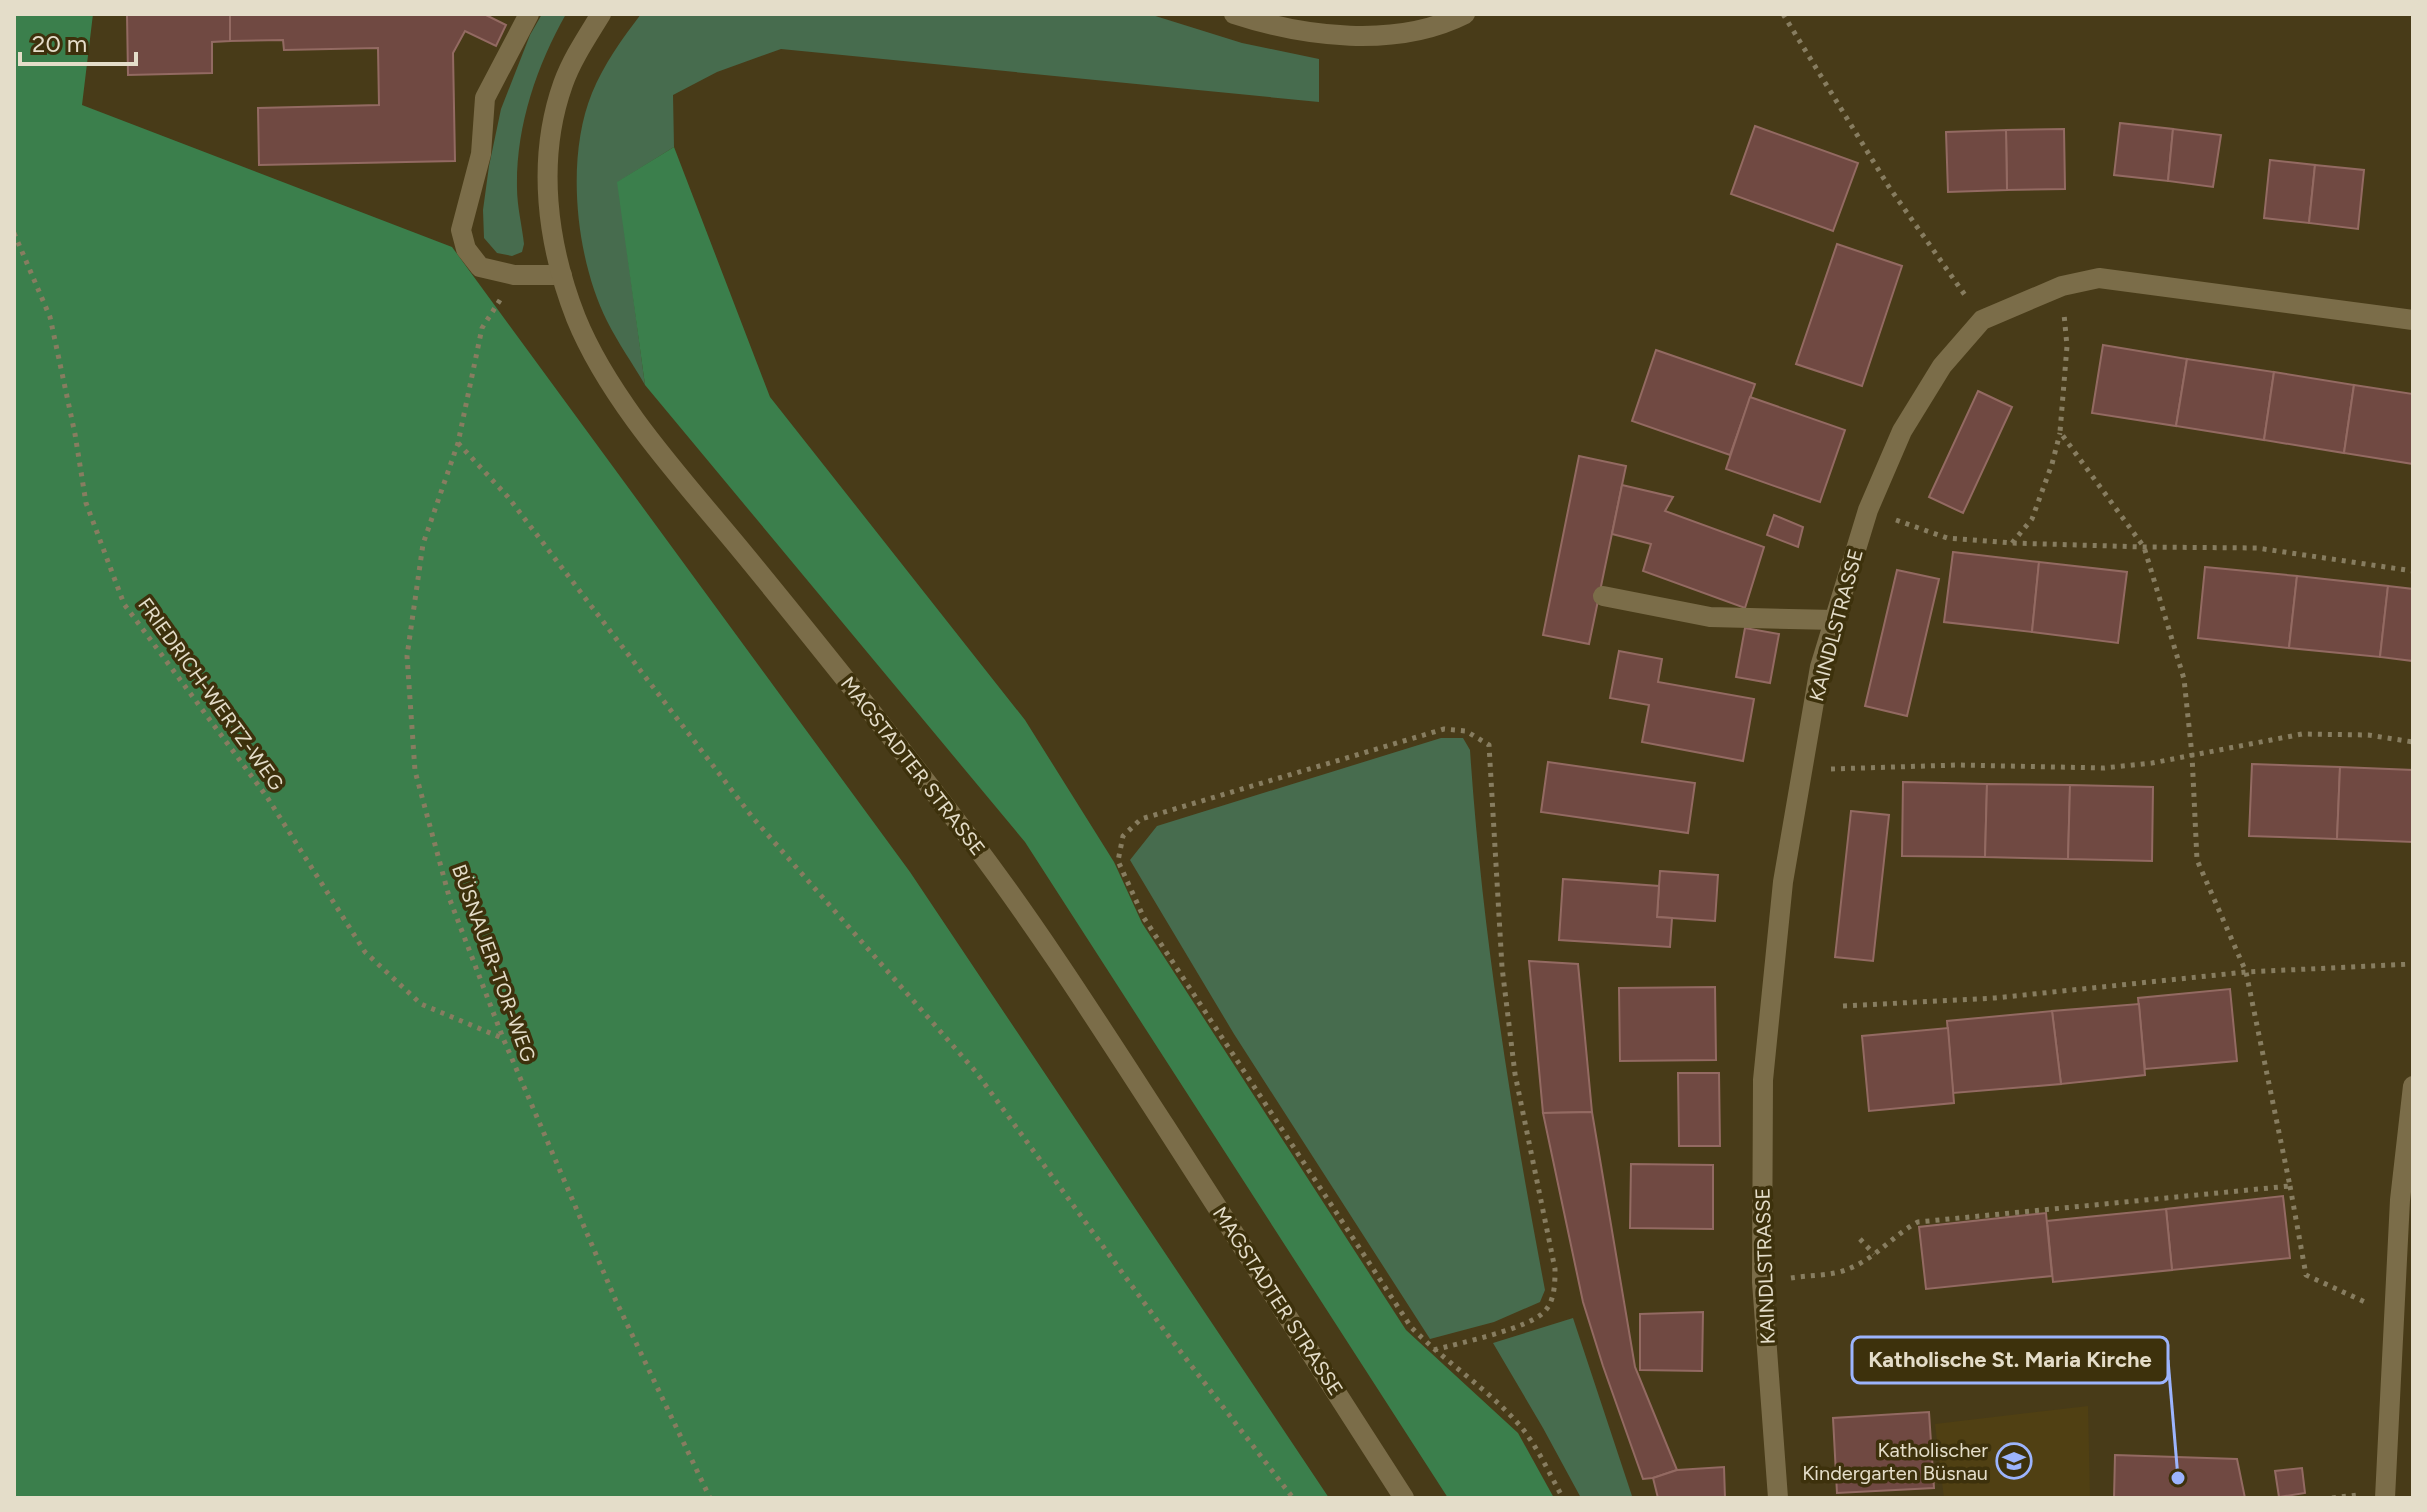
<svg xmlns="http://www.w3.org/2000/svg" width="2427" height="1512" font-family="Figtree,sans-serif">
  <rect width="100%" height="100%" fill="#483b18"/>
  <path fill="#504013" d="M2088 1406 2090 1498H1944L1935 1424Z"/>
  <g fill="#476c4e">
    <path d="M542 14H566C536 67 516 127 517 188 517 206 522 226 524 244L522 252 512 256 497 253 484 238 483 210 489 166 501 109 530 35Z"/>
    <path d="M641 14H1149L1242 43 1319 59V102L781 49 717 72 673 95 674 147 618 182 645 385C633 364 618 343 607 321 576 259 565 159 592 93 604 64 622 39 641 14Z"/>
    <path d="M1441 738H1463L1470 750C1482 931 1511 1112 1545 1290L1540 1302 1494 1322 1430 1339 1234 1034 1130 860 1157 826Z"/>
    <path d="M1573 1318 1632 1496 1581 1498 1543 1428 1493 1343Z"/>
  </g>
  <g fill="#3b7f4c">
    <path d="M14 14H93L82 105 452 247 910 872 1329 1498H14Z"/>
    <path d="M674 147 770 397 1025 720 1114 862 1142 923 1406 1330 1518 1433 1554 1498H1448L1025 842 645 385 617 182Z"/>
  </g>
  <g fill="#704942" stroke="#936a62" stroke-width="2">
    <path d="M127 14H230V41L212 42V73L128 75Z"/>
    <path d="M230 14H484L506 25 496 46 465 31 453 53 455 161 259 165 258 108 379 105 378 48 284 50 283 40 230 41Z"/>
    <path d="M2120 123 2173 129 2168 181 2114 175Z"/>
    <path d="M1755 126 1858 163 1833 231 1731 194Z"/>
    <path d="M2064 129 2065 189 2007 190 2006 130Z"/>
    <path d="M2173 129 2221 135 2213 187 2168 181Z"/>
    <path d="M2006 130 2007 190 1948 192 1946 132Z"/>
    <path d="M2270 160 2315 165 2309 223 2264 218Z"/>
    <path d="M2315 165 2364 170 2358 229 2309 223Z"/>
    <path d="M1837 244 1902 266 1862 386 1796 364Z"/>
    <path d="M2103 345 2187 359 2176 426 2092 413Z"/>
    <path d="M1656 350 1755 384 1730 455 1632 421Z"/>
    <path d="M2187 359 2274 372 2264 440 2176 426Z"/>
    <path d="M2274 372 2354 385 2344 453 2264 440Z"/>
    <path d="M2354 385 2413 394V464L2344 453Z"/>
    <path d="M1978 391 2012 407 1963 513 1929 497Z"/>
    <path d="M1750 397 1845 430 1820 502 1726 469Z"/>
    <path d="M1579 456 1626 466 1589 644 1543 635Z"/>
    <path d="M1622 485 1673 497 1665 511 1764 547 1745 608 1643 571 1651 544 1612 534Z"/>
    <path d="M1774 515 1803 527 1798 547 1767 535Z"/>
    <path d="M1953 552 2039 562 2032 632 1944 622Z"/>
    <path d="M2039 562 2127 572 2118 643 2032 632Z"/>
    <path d="M2205 567 2297 576 2289 648 2198 638Z"/>
    <path d="M1897 570 1939 579 1907 716 1865 706Z"/>
    <path d="M2297 576 2388 586 2380 657 2289 648Z"/>
    <path d="M2388 586 2413 589V661L2380 657Z"/>
    <path d="M1745 628 1779 634 1770 683 1736 677Z"/>
    <path d="M1619 651 1662 659 1658 682 1754 699 1743 761 1642 742 1649 705 1610 698Z"/>
    <path d="M1548 762 1695 783 1688 833 1541 812Z"/>
    <path d="M2252 764 2340 767 2337 839 2249 836Z"/>
    <path d="M2340 767 2413 770V842L2337 839Z"/>
    <path d="M1903 782 1987 784 1985 857 1902 856Z"/>
    <path d="M1987 784 2070 785 2068 859 1985 857Z"/>
    <path d="M2070 785 2153 787 2152 861 2068 859Z"/>
    <path d="M1851 811 1889 815 1873 961 1835 957Z"/>
    <path d="M1660 871 1718 875 1715 921 1657 917Z"/>
    <path d="M1563 879 1659 886 1657 917 1672 918 1670 947 1559 940Z"/>
    <path d="M1529 961 1578 964 1592 1112 1543 1113Z"/>
    <path d="M1715 987 1716 1060 1620 1061 1619 988Z"/>
    <path d="M2230 989 2237 1061 2145 1069 2138 998Z"/>
    <path d="M2139 1004 2145 1075 2061 1084 2052 1011Z"/>
    <path d="M2052 1011 2061 1084 1953 1093 1947 1021Z"/>
    <path d="M1948 1028 1954 1103 1869 1111 1862 1036Z"/>
    <path d="M1678 1073H1719L1720 1146H1679Z"/>
    <path d="M1592 1112 1635 1367 1677 1470 1653 1478 1643 1479 1603 1366 1583 1302 1543 1113Z"/>
    <path d="M1631 1164 1713 1165V1229L1630 1228Z"/>
    <path d="M2283 1196 2290 1258 2172 1270 2166 1209Z"/>
    <path d="M2166 1209 2172 1270 2053 1282 2047 1221Z"/>
    <path d="M2046 1213 2052 1276 1926 1289 1919 1227Z"/>
    <path d="M1703 1312 1702 1371 1640 1370V1314Z"/>
    <path d="M1929 1412 1934 1488 1837 1493 1833 1418Z"/>
    <path d="M2115 1455 2237 1459 2245 1498H2114Z"/>
    <path d="M1724 1467 1725 1498H1658L1653 1478 1677 1470Z"/>
    <path d="M2302 1468 2305 1493 2279 1497 2275 1471Z"/>
  </g>
  <g fill="none" stroke-linecap="round" stroke-linejoin="round">
    <g stroke="#877d60" stroke-width="5" stroke-dasharray="4 6" stroke-linecap="butt">
      <path d="M1783 14 1889 187 1967 298"/>
      <path d="M14 233 50 317 75 434 86 503 124 604 267 797 365 952 421 1004 502 1038"/>
      <path d="M500 300 482 328 458 443 423 544 407 656 415 771 450 900 503 1038 616 1301 710 1498"/>
      <path d="M458 443 508 497 753 818 976 1072 1167 1334 1293 1498"/>
      <path d="M1896 520 1947 538 2012 543 2144 547 2257 548 2413 571"/>
      <path d="M2012 543 2032 519 2052 464 2060 433"/>
      <path d="M1831 769 1958 765 2104 768 2152 763 2302 734 2368 735 2413 742"/>
      <path d="M1843 1006 1995 998 2246 972 2197 860 2192 755 2184 679 2144 547 2060 432 2067 346 2064 314"/>
      <path d="M2290 1186 2306 1275 2365 1302"/>
      <path d="M1860 1239 1874 1254"/>
      <path d="M1791 1278C1809 1275 1832 1276 1848 1269 1875 1259 1893 1235 1918 1222L2290 1186 2246 972 2413 964"/>
      <path d="M1434 1350C1459 1343 1529 1329 1545 1311 1555 1300 1555 1282 1555 1269L1515 1074 1502 967 1489 745 1466 731 1444 729 1141 819 1123 836 1118 861 1144 918 1411 1327C1446 1363 1490 1390 1522 1428 1538 1448 1550 1475 1563 1498"/>
      <path d="M2332 1498 2357 1495"/>
    </g>
    <g stroke="#7b6d49" stroke-width="20">
      <path d="M529 14 485 98 481 154 461 230 466 249 480 267 514 275H562"/>
      <path d="M1603 596 1710 617 1835 620"/>
    </g>
    <g stroke="#7b6d49" stroke-width="20">
      <path d="M1778 1498 1762 1282 1763 1080 1783 882 1820 667 1868 510 1902 431 1942 366 1982 320 2062 286 2099 278 2413 320"/>
      <path d="M2385 1498 2400 1200 2413 1086"/>
    </g>
    <g stroke="#7b6d49" stroke-width="20">
      <path d="M601 14C587 37 572 59 563 84 536 160 547 244 576 318 611 404 687 484 745 555 822 649 897 743 971 840 1040 931 1102 1029 1165 1126 1245 1249 1325 1373 1404 1498"/>
      <path d="M1234 14C1304 37 1396 49 1465 14"/>
    </g>
  </g>
  <defs>
    <symbol id="school-ring" viewBox="-11 -11 22 22"><circle r="9.5" fill="#3d310c" stroke="#9cb4fd" stroke-width="1.5"/><path d="M0-5L7-2L0 1L-7-2ZM-4 1L0 2.5L4 1V4Q0 6-4 4Z" fill="#9cb4fd"/></symbol>
  </defs>
  <g fill-rule="evenodd">
    <use href="#school-ring" x="1994" y="1441" width="40" height="40"/>
  </g>
  <g text-anchor="middle" dominant-baseline="central" stroke-width="7" stroke-linejoin="round" paint-order="stroke">
    <g font-size="20" fill="#e4ddc9" stroke="#3d310c">
      <text transform="translate(1836 625) rotate(-75)">KAINDLSTRASSE</text>
      <text transform="translate(211 694) rotate(54)">FRIEDRICH-WERTZ-WEG</text>
      <text transform="translate(913 766) rotate(52)">MAGSTADTER STRASSE</text>
      <text transform="translate(494 963) rotate(70)">BÜSNAUER-TOR-WEG</text>
      <text transform="translate(1765 1266) rotate(-92)">KAINDLSTRASSE</text>
      <text transform="translate(1278 1301) rotate(57)">MAGSTADTER STRASSE</text>
    </g>
    <g font-size="20" fill="#e4ddc9" stroke="#3d310c" text-anchor="end">
      <text x="1988" y="1450">Katholischer<tspan x="1988" dy="23">Kindergarten Büsnau</tspan></text>
    </g>
  </g>
  <path fill="none" stroke="#9cb4fd" stroke-width="3" d="M2178 1478L2168 1360"/>
  <circle fill="#9cb4fd" stroke="#3d310c" stroke-width="3" cx="2178" cy="1478" r="8"/>
  <rect fill="#3d310c" stroke="#9cb4fd" stroke-width="3" x="1852" y="1337" width="316" height="46" rx="8"/>
  <g font-size="22" text-anchor="middle" font-weight="bold" fill="#e4ddc9">
    <text x="2010" y="1367">Katholische St. Maria Kirche</text>
  </g>
  <rect width="2427" height="1512" fill="none" stroke="#e4ddc9" stroke-width="32"/>
  <path d="M20 52v12h116v-12" fill="none" stroke="#e4ddc9" stroke-width="4"/>
  <text x="32" y="52" font-size="24" fill="#e4ddc9" stroke="#3d310c" stroke-width="6" paint-order="stroke">20 m</text>
</svg>
